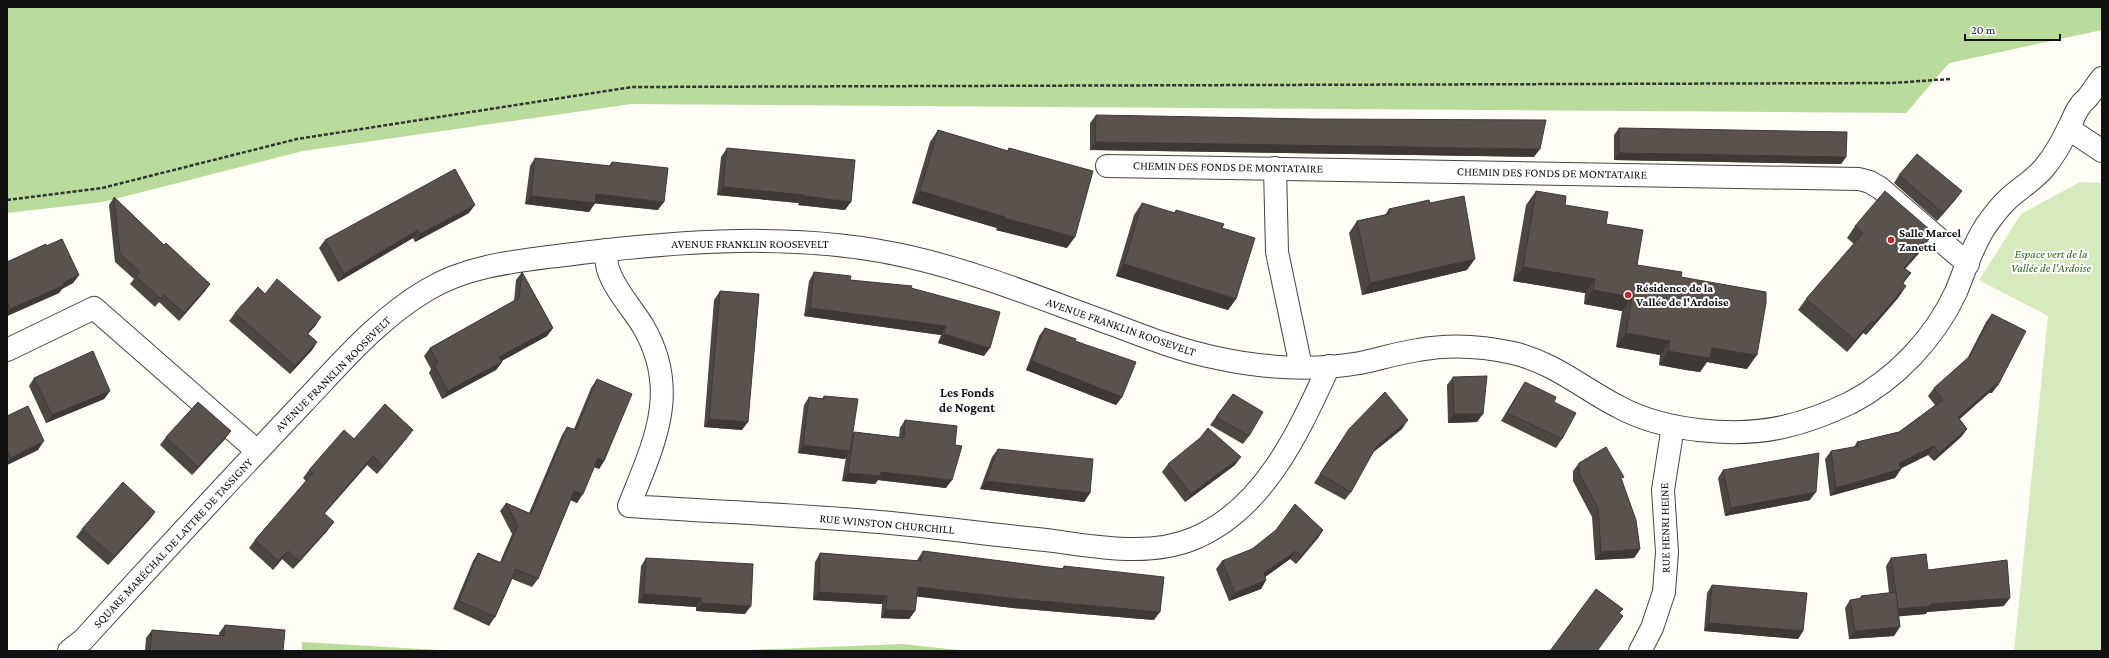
<svg xmlns="http://www.w3.org/2000/svg" width="2109" height="658" font-family="'Crimson Pro',serif">
  <rect width="100%" height="100%" fill="#fffdf5"/>
  <path fill="#d5ebbd" d="M2080 182 2102 183V651H2014L2048 316 1979 280 2021 214Z"/>
  <g fill="#b9dc9c">
    <path d="M7 7H2102V30L1949 63 1906 113 631 104 303 151 103 202 7 213Z"/>
    <path d="M302 642 455 651H302Z"/>
    <path d="M903 644 967 651H724Z"/>
  </g>
  <g fill="none" stroke-linecap="round" stroke-linejoin="round">
    <defs>
      <g id="minor">
        <path d="M2069 129 2102 151"/>
        <path d="M1107 166 1859 179 1870 182 1880 188 1968 264"/>
        <path d="M1275 168 1277 252 1301 367"/>
        <path d="M606 250C606 256 606 263 608 269 614 289 632 308 643 326 681 391 654 443 629 506 717 512 804 515 891 523 943 528 994 535 1046 540 1094 546 1149 558 1195 538 1265 508 1299 431 1329 366"/>
        <path d="M7 350 94 308 257 451"/>
        <path d="M69 651 83 640C156 560 229 481 303 403 341 363 379 318 427 290 468 265 518 261 565 255 676 241 800 231 910 257 980 273 1047 301 1114 325 1148 338 1182 351 1217 358 1263 368 1313 371 1360 363 1379 359 1398 353 1418 350 1450 344 1482 346 1513 353 1555 363 1582 388 1619 407 1663 431 1734 438 1783 427 1806 422 1829 413 1850 403 1896 379 1934 339 1956 292 1965 270 1972 247 1985 227 1992 217 1999 207 2008 199 2020 188 2034 180 2044 168 2054 156 2062 142 2069 127 2073 120 2075 112 2080 106 2082 102 2086 100 2088 97 2093 91 2097 84 2102 78"/>
        <path d="M1640 651 1652 628 1664 592 1667 552 1663 490 1673 426"/>
      </g>
    </defs>
    <use href="#minor" stroke="#444" stroke-width="24"/>
    <path stroke="#333" stroke-width="2.5" stroke-dasharray="4 2" stroke-linecap="butt" d="M7 200 102 188 297 139 632 87 1892 83 1950 79"/>
    <use href="#minor" stroke="#fff" stroke-width="22"/>
  </g>
  <g fill="#4d4742">
    <path d="M1096 115 1534 157 1090 150V123Z"/>
    <path d="M1619 128 1846 157 1841 164 1614 160V135Z"/>
    <path d="M938 130 1007 151 1009 148 1067 248 996 230 997 228 912 203 930 142Z"/>
    <path d="M727 148 845 210 798 205 799 203 717 195 721 157Z"/>
    <path d="M535 158 609 166 612 162 658 210 595 203 589 212 525 204 530 166Z"/>
    <path d="M1899 175 1956 199 1937 221 1894 183Z"/>
    <path d="M1536 191 1606 224 1637 265 1681 277 1747 369 1707 362 1700 372 1686 370 1659 365 1660 355 1616 347 1622 311 1584 304 1585 293 1513 281 1526 205Z"/>
    <path d="M114 197 164 245 210 284 205 291 179 321 159 302 155 307 130 284 134 279 115 262 109 205Z"/>
    <path d="M1142 203 1174 213 1176 210 1222 228 1236 299 1228 310 1116 276 1134 215Z"/>
    <path d="M1430 203 1467 270 1362 295 1349 233 1357 221 1385 215 1389 209Z"/>
    <path d="M469 213 415 242 413 238 338 282 319 248 325 240Z"/>
    <path d="M1855 226 1924 236 1921 251 1905 269 1911 273 1903 284 1906 286 1898 298 1866 335 1863 333 1847 352 1798 310 1806 299 1854 244 1847 238Z"/>
    <path d="M46 246 79 275 73 283 62 289 59 293 7 316V262Z"/>
    <path d="M522 272 553 328 547 336 501 361 502 362 496 370 442 399 429 373 431 369 424 356 430 348 514 301 516 280Z"/>
    <path d="M814 272 850 280 911 288 984 356 938 343 941 335 804 316 809 281Z"/>
    <path d="M720 291 742 430 704 427 714 300Z"/>
    <path d="M265 294 316 325 308 334 317 342 312 350 290 374 229 321 235 313Z"/>
    <path d="M1992 314V393H1989L1959 419 1967 429 1961 437 1934 461 1928 455 1901 468V469L1895 478 1830 496 1825 459 1831 451 1854 447 1857 442 1899 432 1935 405 1928 396 1934 388 1967 359 1986 322Z"/>
    <path d="M1045 328 1075 341 1122 397 1116 405 1026 370 1039 336Z"/>
    <path d="M1453 377 1477 422 1448 423 1447 385Z"/>
    <path d="M34 378 110 391 104 399 46 423 29 386Z"/>
    <path d="M597 379 604 461 599 469 594 467 577 503 571 500 538 579 532 587 512 579 495 617 489 626 453 609 473 561 478 553 500 562 512 534 500 511 506 503 529 513 562 435 567 427 574 429 591 388Z"/>
    <path d="M1525 382 1554 402 1562 439 1556 448 1501 421 1519 391Z"/>
    <path d="M1233 394 1249 436 1243 444 1210 425Z"/>
    <path d="M824 396 853 434 854 432 899 437 900 428 905 420 946 488 878 480 875 484 842 481 846 457 845 459 798 453 804 405 809 397 822 399Z"/>
    <path d="M7 416 38 450 7 465Z"/>
    <path d="M1402 429 1372 453 1351 492 1345 500 1314 483 1344 437Z"/>
    <path d="M166 437 225 439 192 475 160 445Z"/>
    <path d="M407 438 377 474 367 465 325 513 328 530 293 569 282 559 273 570 249 548 255 540 306 481 303 478 309 470 354 439Z"/>
    <path d="M998 449 1090 493 1084 502 980 489 992 457Z"/>
    <path d="M1579 463 1622 480 1640 549 1634 558 1595 560 1592 517 1573 481V471Z"/>
    <path d="M1168 464 1235 465 1185 502 1162 472Z"/>
    <path d="M1723 470 1810 500 1725 516 1718 478Z"/>
    <path d="M155 512 149 520 108 565 76 537 82 529Z"/>
    <path d="M1323 530 1318 538 1296 564 1290 559 1265 577 1266 580 1261 589 1229 601 1216 569 1222 561 1252 549Z"/>
    <path d="M923 551 1062 569 1064 566 1154 620 1013 608 916 596 915 611 909 619 881 618 882 604 813 600 815 562 820 553 917 561V560Z"/>
    <path d="M646 558 745 614 696 611V607L638 603 641 566Z"/>
    <path d="M1891 558 1928 570 2004 606 1927 612 1926 614 1898 616 1894 636 1849 639 1845 608 1850 600 1860 599 1861 596 1889 593 1886 566Z"/>
    <path d="M1712 585 1803 631 1798 639 1704 631 1707 593Z"/>
    <path d="M225 625 283 651H145L146 638 152 630 219 635V633Z"/>
  </g>
  <g fill="#3f3936">
    <path d="M1095 142 1540 149 1534 157 1090 150Z"/>
    <path d="M1619 153 1846 157 1841 164 1614 160Z"/>
    <path d="M723 187 804 195 799 203 717 195Z"/>
    <path d="M920 191 1005 217 997 228 912 203Z"/>
    <path d="M1962 191 1956 199 1937 221 1943 213Z"/>
    <path d="M596 194 664 202 658 210 590 203Z"/>
    <path d="M531 196 595 203 589 212 525 204Z"/>
    <path d="M804 196 851 202 845 210 798 205Z"/>
    <path d="M475 205 469 213 415 242 420 234Z"/>
    <path d="M1004 218 1075 237 1067 248 996 230Z"/>
    <path d="M418 230 413 238 338 282 344 274Z"/>
    <path d="M1929 239 1921 251 1896 279 1904 268Z"/>
    <path d="M1475 259 1467 270 1362 295 1370 283Z"/>
    <path d="M1124 264 1236 299 1228 310 1116 276Z"/>
    <path d="M1523 267 1595 279 1585 293 1513 281Z"/>
    <path d="M79 275 73 283 62 289 59 293 7 316V314L10 309Z"/>
    <path d="M210 284 205 291 179 321 184 313Z"/>
    <path d="M1906 286 1898 298 1866 335 1874 323Z"/>
    <path d="M1593 290 1632 297 1622 311 1584 304Z"/>
    <path d="M810 308 946 326 941 335 804 316Z"/>
    <path d="M321 317 316 325 301 341 307 333Z"/>
    <path d="M1872 321 1863 333 1847 352 1855 340Z"/>
    <path d="M553 328 547 336 493 366 499 357Z"/>
    <path d="M1626 333 1670 341 1660 355 1616 347Z"/>
    <path d="M944 334 990 348 984 356 938 343Z"/>
    <path d="M317 342 312 350 290 374 295 366Z"/>
    <path d="M1712 348 1757 355 1747 369 1707 362 1700 372 1686 370 1659 365 1668 351Z"/>
    <path d="M1032 361 1122 397 1116 405 1026 370Z"/>
    <path d="M502 362 496 370 442 399 448 391Z"/>
    <path d="M1995 385H1998L1992 393H1989L1952 426 1958 417Z"/>
    <path d="M110 391 104 399 46 423 52 415Z"/>
    <path d="M1454 414H1483L1477 422 1448 423Z"/>
    <path d="M709 419 748 422 742 430 704 427Z"/>
    <path d="M1408 420 1402 429 1370 455 1376 447Z"/>
    <path d="M1967 429 1961 437 1934 461 1939 453Z"/>
    <path d="M413 430 407 438 377 474 383 466Z"/>
    <path d="M231 431 225 439 192 475 198 467Z"/>
    <path d="M44 441 38 450 7 465V463L11 458Z"/>
    <path d="M803 445 850 451 845 459 798 453Z"/>
    <path d="M1934 446 1928 455 1896 471 1901 469 1895 478 1830 496 1836 488 1899 463Z"/>
    <path d="M373 456 367 465 318 521 324 513Z"/>
    <path d="M1241 457 1235 465 1185 502 1191 494Z"/>
    <path d="M598 458 604 461 599 469 592 466Z"/>
    <path d="M881 472 952 480 946 488 878 480 875 484 842 481 848 473Z"/>
    <path d="M986 481 1090 493 1084 502 980 489Z"/>
    <path d="M574 491 583 494 577 503 568 499Z"/>
    <path d="M1816 492 1810 500 1725 516 1731 508Z"/>
    <path d="M155 512 149 520 108 565 114 557Z"/>
    <path d="M334 522 328 530 293 569 299 561Z"/>
    <path d="M1323 530 1318 538 1296 564 1301 556Z"/>
    <path d="M1640 549 1634 558 1595 560 1601 552Z"/>
    <path d="M288 551 282 559 273 570 278 561Z"/>
    <path d="M1296 551 1290 559 1258 582 1264 573Z"/>
    <path d="M1266 580 1261 589 1229 601 1235 593Z"/>
    <path d="M918 587 1160 612 1154 620 1013 608 912 596Z"/>
    <path d="M819 592 887 596 882 604 813 600Z"/>
    <path d="M644 594 702 598 696 607 638 603Z"/>
    <path d="M2010 598 2004 606 1927 612 1926 614 1892 617 1897 609 1931 604Z"/>
    <path d="M701 603 751 606 745 614 696 611Z"/>
    <path d="M886 610 915 611 909 619 881 618Z"/>
    <path d="M1709 623 1803 631 1798 639 1704 631Z"/>
    <path d="M1900 627 1894 636 1849 639 1855 631Z"/>
  </g>
  <g fill="#5a524d" stroke="#3f3936">
    <path d="M1096 115 1312 119 1546 120 1540 149 1095 142Z"/>
    <path d="M1619 128 1847 132 1846 157 1619 153Z"/>
    <path d="M938 130 1008 151 1009 148 1093 171 1075 237 1004 218 1005 217 920 191Z"/>
    <path d="M727 148 855 160 851 202 804 196V195L723 187Z"/>
    <path d="M1917 154 1962 191 1943 213 1899 175Z"/>
    <path d="M535 158 611 166 612 162 668 168 664 202 596 194 595 203 531 196Z"/>
    <path d="M455 169 475 205 420 234 418 230 344 274 325 240Z"/>
    <path d="M1536 191 1566 196 1565 205 1608 212 1606 224 1643 230 1637 265 1682 272 1681 277 1766 292V303L1757 355 1712 348 1710 358 1696 356 1668 351 1670 341 1626 333 1632 297 1593 290 1595 279 1523 267Z"/>
    <path d="M1885 191 1929 229 1924 235 1929 239 1904 268 1911 273 1902 283 1906 286 1874 323 1872 321 1855 340 1806 299 1863 233 1855 226Z"/>
    <path d="M1464 196 1475 259 1370 283 1357 221 1389 214V209L1429 200 1430 203Z"/>
    <path d="M114 197 164 245 166 243 210 284 184 313 164 295 161 299 136 277 140 272 120 254Z"/>
    <path d="M1142 203 1175 213 1176 210 1224 224 1222 228 1255 238 1236 299 1124 264Z"/>
    <path d="M62 239 79 275 63 283 65 285 10 309 7 302V262L46 244V246Z"/>
    <path d="M522 272 553 328 499 357 502 362 448 391 434 365 438 363 430 348 519 298Z"/>
    <path d="M814 272 851 276 850 280 912 286 911 288 1000 312 990 348 944 334 946 326 810 308Z"/>
    <path d="M277 279 321 317 307 333 317 342 295 366 235 313 258 287 265 294Z"/>
    <path d="M720 291 759 294 748 422 709 419Z"/>
    <path d="M1992 314 2026 331 1998 385H1995L1958 417 1967 429 1939 453 1934 446 1899 463 1901 469 1836 488 1831 451 1859 446 1857 442 1899 432 1943 400 1934 388 1970 356Z"/>
    <path d="M1045 328 1076 339 1075 341 1136 362 1122 397 1032 361Z"/>
    <path d="M93 351 110 391 52 415 34 378Z"/>
    <path d="M1487 376 1483 414H1454L1453 377Z"/>
    <path d="M597 379 632 394 604 461 598 458 583 494 574 491 538 579 516 569 495 617 459 601 478 553 501 563 518 526 506 503 531 514 567 427 576 430Z"/>
    <path d="M1525 382 1556 397 1554 402 1576 413 1562 439 1507 413Z"/>
    <path d="M1385 392 1408 420 1376 447 1351 492 1320 474 1349 429Z"/>
    <path d="M1233 394 1263 412 1249 436 1216 417Z"/>
    <path d="M824 396 858 399 850 451 803 445 809 397 824 399Z"/>
    <path d="M198 402 231 431 198 467 166 437Z"/>
    <path d="M385 404 413 430 383 466 373 456 324 513 334 522 299 561 288 551 278 561 255 540 313 473 309 470 344 430 354 439Z"/>
    <path d="M28 406 44 441 11 458 7 450V416Z"/>
    <path d="M905 420 957 426 955 445 962 446 952 480 881 472V476L848 473 854 432 904 438Z"/>
    <path d="M1208 428 1241 457 1191 494 1168 464 1200 438Z"/>
    <path d="M1606 447 1624 477 1621 478 1636 520 1640 549 1601 552 1598 508 1579 473V463Z"/>
    <path d="M998 449 1093 459 1090 493 986 481Z"/>
    <path d="M1819 453 1816 492 1731 508 1723 470Z"/>
    <path d="M123 482 155 512 114 557 82 529Z"/>
    <path d="M1295 504 1323 530 1301 556 1296 551 1264 573 1266 580 1235 593 1222 561 1252 549 1276 530Z"/>
    <path d="M923 551 1064 569V566L1164 577 1160 612 1019 599 918 587 915 611 886 610 887 596 819 592 820 553 921 561Z"/>
    <path d="M1926 554 1928 570 2007 560 2010 598 1931 604V606L1898 609 1891 558Z"/>
    <path d="M646 558 753 564 751 606 701 603 702 598 644 594Z"/>
    <path d="M1712 585 1807 593 1803 631 1709 623Z"/>
    <path d="M1596 589 1623 609 1619 613 1623 616 1597 651H1550Z"/>
    <path d="M1896 592 1900 627 1855 631 1850 600 1862 598 1861 596Z"/>
    <path d="M225 625 285 630 283 651H150L152 630 224 636Z"/>
  </g>
  <g fill="#c4262e" stroke="#fff" stroke-width="1.5">
    <circle cx="1891" cy="240" r="4"/>
    <circle cx="1628" cy="295" r="4"/>
  </g>
  <g text-anchor="middle" dominant-baseline="central" stroke-width="4" stroke-linejoin="round" paint-order="stroke">
    <g font-size="12" fill="#111" stroke="#fff">
      <text transform="translate(1228 167) rotate(1)">CHEMIN DES FONDS DE MONTATAIRE</text>
      <text transform="translate(1552 173) rotate(1)">CHEMIN DES FONDS DE MONTATAIRE</text>
      <text x="750" y="244">AVENUE FRANKLIN ROOSEVELT</text>
      <text transform="translate(1121 327) rotate(19)">AVENUE FRANKLIN ROOSEVELT</text>
      <text transform="translate(333 374) rotate(-45)">AVENUE FRANKLIN ROOSEVELT</text>
      <text transform="translate(887 524) rotate(5)">RUE WINSTON CHURCHILL</text>
      <text transform="translate(1665 528) rotate(-91)">RUE HENRI HEINE</text>
      <text transform="translate(173 543) rotate(-47)">SQUARE MARÉCHAL DE LATTRE DE TASSIGNY</text>
    </g>
    <g font-size="12" font-weight="bold" fill="#111" stroke="#fff" text-anchor="start">
      <text x="1899" y="233">Salle Marcel<tspan x="1899" dy="14">Zanetti</tspan></text>
      <text x="1636" y="288">Résidence de la<tspan x="1636" dy="14">Vallée de l'Ardoise</tspan></text>
    </g>
    <g font-size="12" font-style="italic" fill="#2f6b1f" stroke="#fff">
      <text x="2051" y="254">Espace vert de la<tspan x="2051" dy="14">Vallée de l'Ardoise</tspan></text>
    </g>
    <g font-size="13" font-weight="bold" fill="#111" stroke="#fff">
      <text x="967" y="392">Les Fonds<tspan x="967" dy="15">de Nogent</tspan></text>
    </g>
  </g>
  <rect width="2109" height="658" fill="none" stroke="#111111" stroke-width="16"/>
  <path d="M1965 34v6h95v-6" fill="none" stroke="#111111" stroke-width="2"/>
  <text x="1971" y="34" font-size="12" fill="#111111" stroke="#ffffff" stroke-width="3" paint-order="stroke">20 m</text>
</svg>
